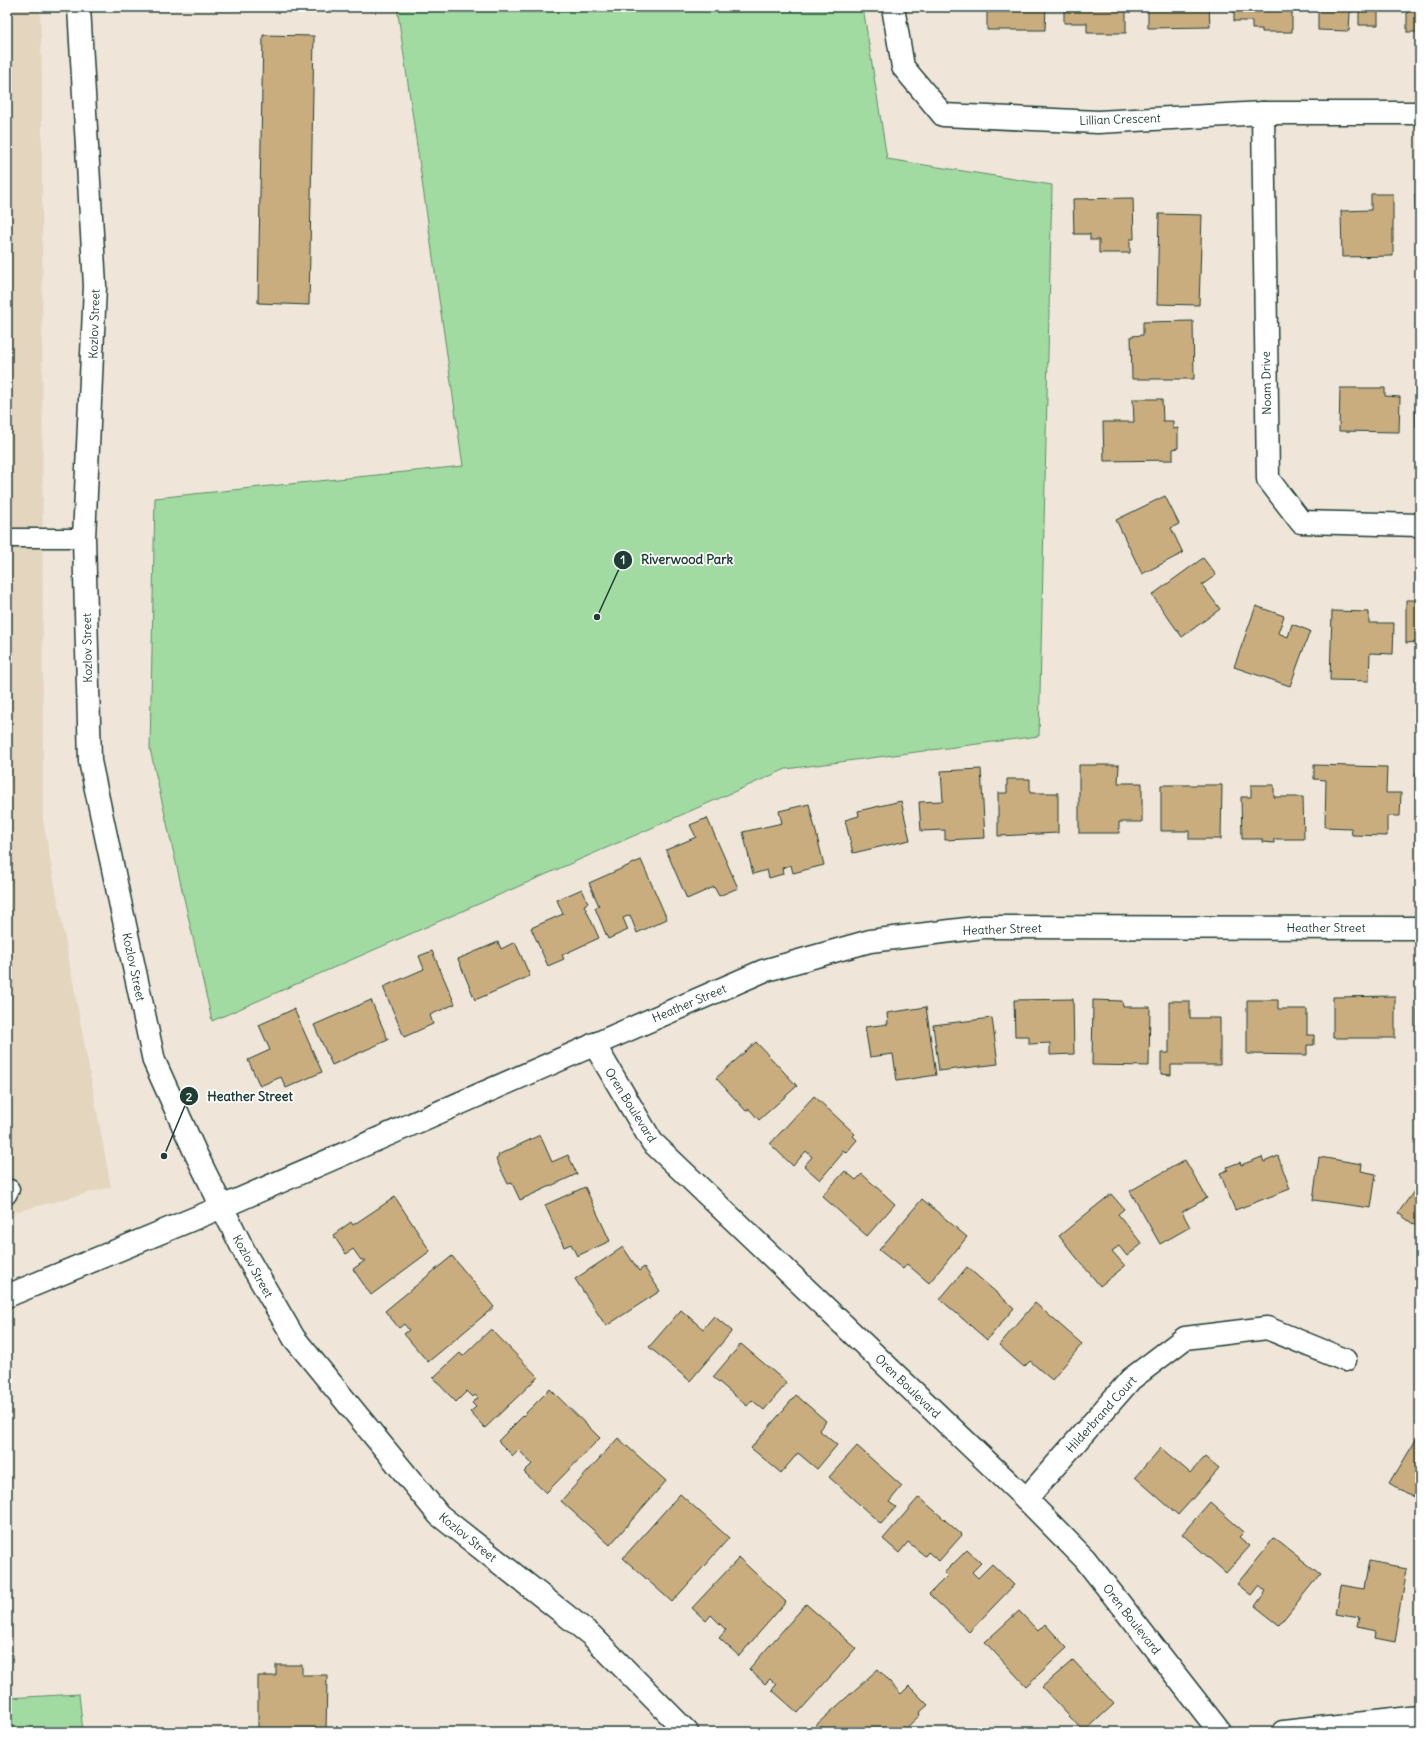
<svg xmlns="http://www.w3.org/2000/svg" width="1427" height="1739" font-family="Delius,sans-serif">
  <rect width="100%" height="100%" fill="#efe6d9"/>
  <filter id="ink" filterUnits="userSpaceOnUse"><feTurbulence type="fractalNoise" baseFrequency=".025" numOctaves="2"/><feDisplacementMap in="SourceGraphic" scale="8" xChannelSelector="R" yChannelSelector="G"/><feConvolveMatrix kernelMatrix="1 2 1 2 8 2 1 2 1" color-interpolation-filters="sRGB"/></filter>
  <g filter="url(#ink)">
    <path fill="#e4d5be" d="M7 7H40L42 78 43 820 111 1187 7 1214Z"/>
    <g fill="#a1dba1" stroke="#608c6a">
      <path d="M397 7H863L887 159 1052 185 1039 736 786 769 212 1021 150 749 155 498 463 466Z"/>
      <path d="M79 1694 83 1732H7V1698Z"/>
    </g>
    <g fill="#caad7f" stroke="#1f3d34">
      <path d="M987 7H1046L1045 30H987Z"/>
      <path d="M1064 7H1126V33H1087V23H1064Z"/>
      <path d="M1148 7H1209L1210 27 1148 28Z"/>
      <path d="M1234 7H1292V32H1262V29H1252V21H1234Z"/>
      <path d="M1318 7H1378V25H1359V11L1350 12 1349 31 1318 30Z"/>
      <rect x="1407" y="7" width="13" height="25"/>
      <path d="M263 35 314 36 309 305 258 303Z"/>
      <path d="M1371 194H1393V256L1342 257 1341 211 1371 210Z"/>
      <path d="M1415 194H1420V238H1416Z"/>
      <path d="M1133 198 1134 239H1130V253H1099V240H1090V234H1074L1073 199Z"/>
      <path d="M1159 214 1202 215 1199 305 1157 304Z"/>
      <path d="M1193 321 1194 379H1132L1131 336 1143 335V322Z"/>
      <path d="M1418 370H1420V428H1416V395H1419Z"/>
      <path d="M1340 388H1385V396L1400 397 1399 432 1339 431Z"/>
      <path d="M1133 399H1162L1163 421H1173V429L1178 428V448L1173 449V460L1104 461 1103 422H1134Z"/>
      <path d="M1165 496 1179 524 1171 528 1183 553 1142 574 1116 520Z"/>
      <path d="M1203 558 1216 575 1202 585 1220 609 1182 637 1152 595Z"/>
      <path d="M1406 600H1420V642L1406 643Z"/>
      <path d="M1256 606 1284 616 1278 633 1288 637 1292 624 1310 631 1290 686 1234 667Z"/>
      <path d="M1332 611 1369 612V623H1394L1393 654 1370 653 1369 681 1330 680Z"/>
      <path d="M1079 765H1119L1118 783H1142V822H1119V833H1079Z"/>
      <path d="M1314 765 1387 767 1386 793H1401L1400 816H1387V836L1352 835 1351 828 1325 827 1326 780 1314 779Z"/>
      <path d="M981 769 985 838 945 840V830L921 831 919 802 943 801 941 771Z"/>
      <path d="M1416 772H1420V820H1417Z"/>
      <path d="M1007 779H1030V793H1058V833L998 836V793H1007Z"/>
      <path d="M1161 785H1222L1221 839H1189V831H1161Z"/>
      <path d="M1251 785H1274V797H1303L1304 839H1274V843L1262 842V839H1242L1241 797H1251Z"/>
      <path d="M901 801 910 840 853 853 845 820 859 816 858 811Z"/>
      <path d="M809 804 824 865 793 873 791 865 782 868 783 874 769 878 767 870 753 874 743 832 782 823 779 811Z"/>
      <path d="M707 818 738 888 719 896 714 887 687 899 666 850 696 837 690 825Z"/>
      <path d="M641 860 667 919 637 933 630 915 623 918 628 930 608 939 595 908 599 906 589 883Z"/>
      <path d="M582 889 588 903 584 905 599 938 562 955 564 959 548 966 531 928 563 914 557 900Z"/>
      <path d="M498 942 501 949 515 942 530 976 475 1000 458 959Z"/>
      <path d="M432 951 455 1004 430 1015 433 1024 404 1037 383 987 424 969 419 956Z"/>
      <path d="M1395 996V1038H1333V997Z"/>
      <path d="M1073 999 1074 1054 1050 1055V1043L1029 1044V1036H1015L1014 1000Z"/>
      <path d="M371 1000 388 1040 332 1065 314 1025Z"/>
      <path d="M1093 1000 1122 1001 1123 1007H1150L1149 1066 1092 1065Z"/>
      <path d="M1247 1000H1278V1009H1307V1035H1314V1045H1307V1055L1247 1054Z"/>
      <path d="M1169 1001H1190V1018H1220V1065H1171V1075L1161 1074V1053H1169Z"/>
      <path d="M926 1007 936 1075 897 1081 893 1054 870 1057 865 1027 888 1024 887 1013Z"/>
      <path d="M1417 1008H1420V1068V1042H1417Z"/>
      <path d="M294 1009 322 1072 286 1088 281 1077 260 1086 248 1060 270 1050 259 1025Z"/>
      <path d="M992 1018 998 1064 939 1071 933 1025Z"/>
      <path d="M756 1042 797 1086 759 1120 749 1109 746 1111 716 1078Z"/>
      <path d="M814 1096 855 1134 853 1136 857 1140 846 1153 842 1149V1154L820 1180 804 1166 812 1157 806 1151 793 1166 770 1144Z"/>
      <path d="M540 1135 552 1162 568 1155 577 1174 520 1200 512 1183 508 1184 496 1159 499 1157 498 1155Z"/>
      <path d="M1278 1156 1290 1189 1235 1210 1220 1173 1228 1170 1227 1167 1240 1162 1241 1165 1262 1157 1264 1162Z"/>
      <path d="M1319 1157 1362 1164 1361 1171 1376 1174 1371 1208 1313 1200Z"/>
      <path d="M1185 1160 1207 1198 1182 1212 1190 1227 1160 1244 1130 1191Z"/>
      <path d="M845 1171 856 1180 862 1174 895 1204 867 1236 822 1196Z"/>
      <path d="M1420 1183V1229L1398 1213Z"/>
      <path d="M585 1187 610 1241 577 1256 571 1244 564 1247 545 1205Z"/>
      <path d="M1111 1194 1124 1209 1118 1214 1142 1244 1127 1256 1119 1246 1112 1251 1125 1266 1100 1286 1059 1236Z"/>
      <path d="M395 1197 430 1251 371 1295 353 1269 366 1260H361L353 1249 346 1254 333 1235 351 1222 353 1225Z"/>
      <path d="M922 1199 967 1237 929 1283 907 1264 903 1269 879 1250Z"/>
      <path d="M623 1247 639 1271 644 1267 660 1291 606 1326 575 1279Z"/>
      <path d="M452 1256 494 1307 428 1362 404 1334 409 1330 404 1324 399 1328 385 1311Z"/>
      <path d="M967 1267 1014 1308 987 1340 940 1299Z"/>
      <path d="M1035 1303 1082 1344 1052 1380 1030 1361 1024 1367 999 1345Z"/>
      <path d="M681 1310 703 1329 714 1316 732 1331 690 1381 649 1347Z"/>
      <path d="M491 1329 538 1377 485 1428 470 1412 476 1407 472 1403 478 1398 475 1395 473 1397 467 1391 456 1402 433 1378 460 1353 463 1356Z"/>
      <path d="M741 1344 787 1383 764 1410 752 1400 747 1406 713 1377Z"/>
      <path d="M550 1389 600 1438 546 1493 524 1472 532 1464 519 1450 513 1456 498 1441Z"/>
      <path d="M796 1395 826 1421 819 1430 837 1445 817 1469 798 1453 781 1473 751 1448Z"/>
      <path d="M1420 1433V1501L1390 1483Z"/>
      <path d="M618 1438 666 1481 610 1545 561 1501Z"/>
      <path d="M857 1446 902 1486 889 1502 896 1507 881 1524 829 1477Z"/>
      <path d="M1161 1448 1190 1473 1205 1457 1219 1469 1178 1515 1135 1477Z"/>
      <path d="M680 1494 729 1538 672 1602 623 1558Z"/>
      <path d="M919 1497 962 1535 939 1561 928 1552 925 1556 908 1542 899 1553 883 1539Z"/>
      <path d="M1210 1502 1244 1532 1239 1537 1250 1546 1226 1573 1182 1534Z"/>
      <path d="M1274 1538 1320 1574 1279 1625 1255 1606 1266 1591 1259 1585 1251 1595 1237 1584Z"/>
      <path d="M967 1550 981 1563 972 1572 978 1578 992 1564 1014 1585 969 1632 929 1594 947 1576 944 1573Z"/>
      <path d="M739 1558 786 1602 739 1656 719 1638 726 1630 711 1615 706 1621 692 1608Z"/>
      <path d="M1369 1561 1407 1568 1395 1642 1375 1638 1376 1632 1356 1628 1358 1618 1336 1614 1341 1585 1364 1589Z"/>
      <path d="M806 1604 856 1648 798 1713 772 1690 776 1685 770 1679 765 1684 749 1669Z"/>
      <path d="M1019 1611 1038 1631 1045 1624 1067 1648 1026 1686 985 1642Z"/>
      <path d="M1073 1660 1114 1704 1084 1732 1042 1687Z"/>
      <path d="M276 1665H302V1675H327L326 1732H258V1676H276Z"/>
      <path d="M878 1669 901 1694 909 1686 928 1705 919 1713 920 1715 902 1732H820L815 1726Z"/>
    </g>
    <g fill="none" stroke-linecap="round" stroke-linejoin="round">
      <defs>
        <g id="service">
          <path d="M7 538H84"/>
          <path d="M7 1195 10 1189"/>
        </g>
        <g id="minor">
          <path d="M893 7 903 67 943 115 1098 122 1263 113H1420"/>
          <path d="M1263 113 1268 479 1301 522 1420 525"/>
          <path d="M594 1044 652 1142 1026 1499 1085 1559 1220 1732"/>
          <path d="M7 1296 222 1207 763 971 870 941 983 927 1420 928"/>
          <path d="M1026 1499 1131 1379 1185 1338 1267 1328 1345 1360"/>
          <path d="M1283 1732 1420 1717"/>
        </g>
        <path id="tertiary" d="M79 7 95 286 84 538 90 761 154 1061 196 1154 222 1207 247 1257 294 1338 439 1515 591 1635 687 1732"/>
      </defs>
      <use href="#service" stroke="#1f3d34" stroke-width="21"/>
      <use href="#minor" stroke="#1f3d34" stroke-width="25"/>
      <use href="#tertiary" stroke="#1f3d34" stroke-width="25"/>
      <use href="#service" stroke="#fff" stroke-width="18"/>
      <use href="#minor" stroke="#fff" stroke-width="22"/>
      <use href="#tertiary" stroke="#fff" stroke-width="22"/>
    </g>
  </g>
  <g text-anchor="middle" dominant-baseline="central" stroke-width="3.5" stroke-linejoin="round" paint-order="stroke">
    <g font-size="12" fill="#1f3d34" stroke="#fff">
      <text transform="translate(1120 119) rotate(-2)">Lillian Crescent</text>
      <text transform="translate(94 324) rotate(-88)">Kozlov Street</text>
      <text transform="translate(1266 383) rotate(-91)">Noam Drive</text>
      <text transform="translate(87 648) rotate(-91)">Kozlov Street</text>
      <text x="1326" y="927">Heather Street</text>
      <text transform="translate(1002 929) rotate(-2)">Heather Street</text>
      <text transform="translate(134 967) rotate(78)">Kozlov Street</text>
      <text transform="translate(689 1003) rotate(-23)">Heather Street</text>
      <text transform="translate(631 1105) rotate(58)">Oren Boulevard</text>
      <text transform="translate(253 1266) rotate(61)">Kozlov Street</text>
      <text transform="translate(908 1386) rotate(44)">Oren Boulevard</text>
      <text transform="translate(1101 1414) rotate(-48)">Hilderbrand Court</text>
      <text transform="translate(468 1537) rotate(39)">Kozlov Street</text>
      <text transform="translate(1132 1619) rotate(52)">Oren Boulevard</text>
    </g>
  </g>
  <path fill="none" stroke="#1f3d34" stroke-width="1.5" d="M597 617L623 560M164 1156L189 1096"/>
  <g fill="#1f3d34" stroke="#fff" stroke-width="1.5">
    <circle cx="597" cy="617" r="4"/>
    <circle cx="164" cy="1156" r="4"/>
    <circle cx="623" cy="560" r="10"/>
    <circle cx="189" cy="1096" r="10"/>
  </g>
  <g font-size="12" text-anchor="middle" font-weight="bold" fill="#fff">
    <text x="623" y="564">1</text>
    <text x="189" y="1101">2</text>
  </g>
  <g font-size="13" text-anchor="middle" font-weight="bold" fill="#1f3d34" stroke="#fff" stroke-width="3.5" stroke-linejoin="round" paint-order="stroke">
    <text x="687" y="564">Riverwood Park</text>
    <text x="250" y="1101">Heather Street</text>
  </g>
  <rect width="1427" height="1739" fill="none" stroke="#fff" stroke-width="24"/>
  <rect x="12" y="12" width="1403" height="1715" fill="none" stroke="#1f3d34" stroke-width="1.5" filter="url(#ink)"/>
</svg>
